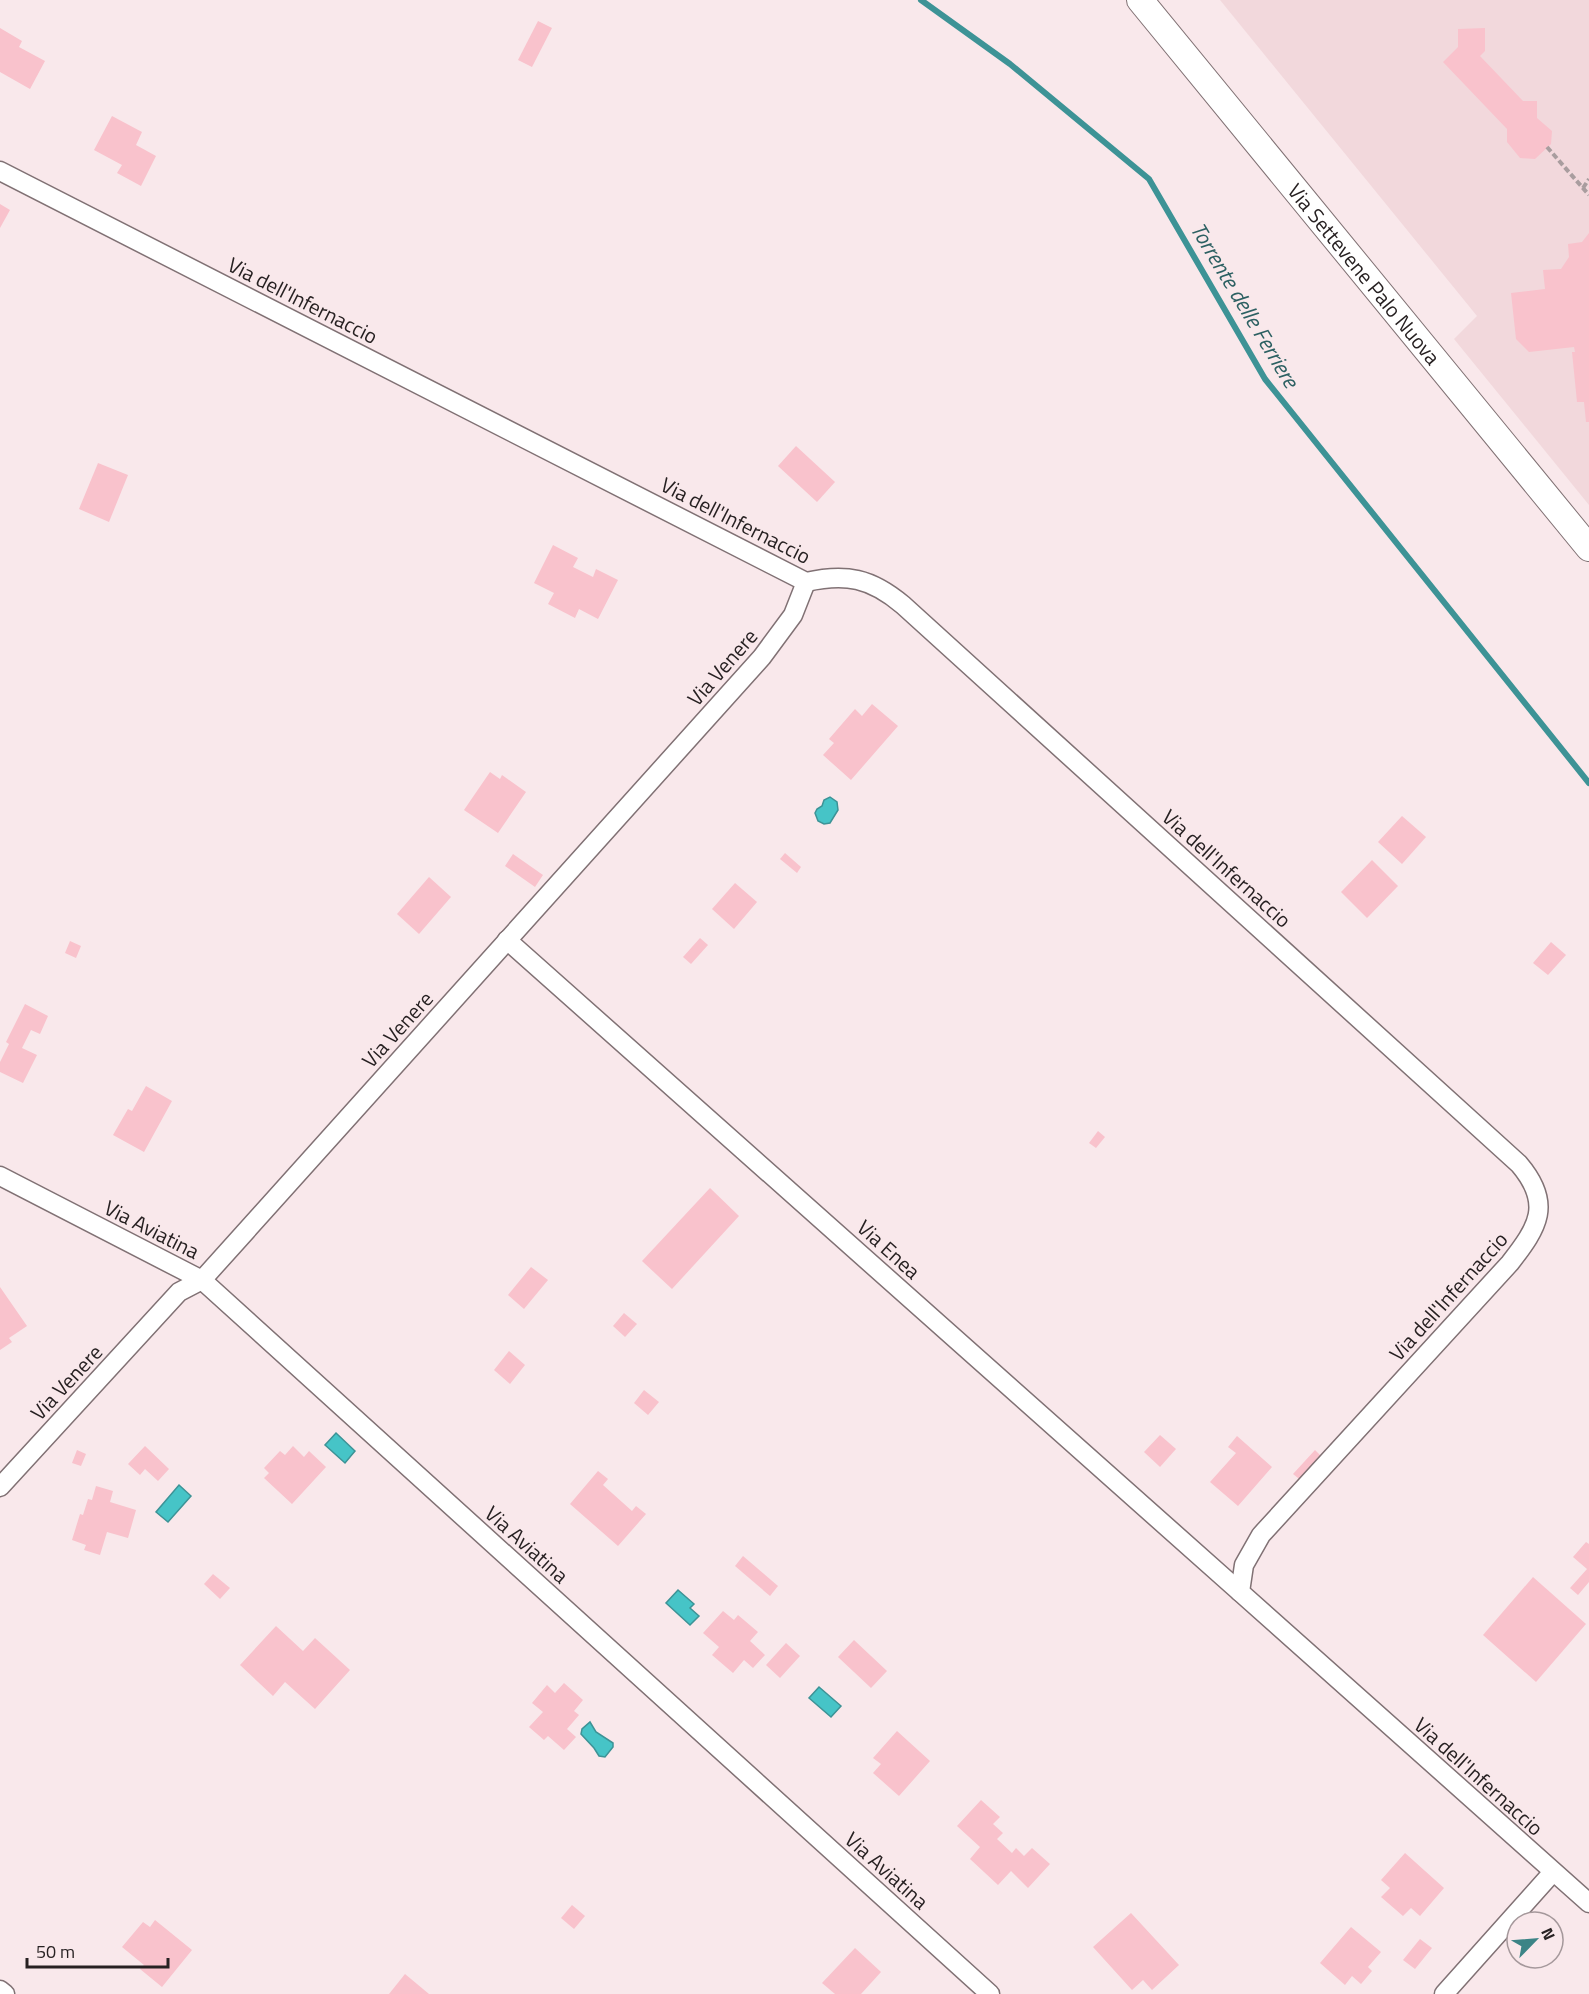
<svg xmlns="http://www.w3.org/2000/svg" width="1589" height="1994" font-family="'Titillium Web',sans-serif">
  <rect width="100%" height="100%" fill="#f9e8eb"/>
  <path fill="#f2d8dc" d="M1220 0H1589V505L1454 339 1477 316Z"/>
  <g fill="#46c4c7" stroke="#3d9396" stroke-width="1.5">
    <path d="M830 797 837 802 838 810 830 823 824 824 818 821 815 813 817 809 822 806 824 800Z"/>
    <path d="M336 1433 355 1451 345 1463 325 1445Z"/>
    <path d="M179 1485 191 1496 168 1522 156 1512Z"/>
    <path d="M678 1590 694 1604 690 1608 699 1616 690 1625 666 1603Z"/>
    <path d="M819 1687 841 1706 831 1717 809 1698Z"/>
    <path d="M590 1722 596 1732 613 1743V1747L605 1757 599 1756 594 1748 581 1734 582 1729Z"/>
  </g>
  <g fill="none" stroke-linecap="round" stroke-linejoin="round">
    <path stroke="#3d9396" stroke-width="6" d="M921 0 1010 64 1149 179 1265 379 1589 783"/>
  </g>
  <g fill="#f9c2cc">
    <path d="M538 21 552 28 532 67 518 60Z"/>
    <path d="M0 28 22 41 19 47 45 61 30 89 0 72Z"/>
    <path d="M1485 28V51L1480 56 1523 101H1537V118L1552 131 1551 144 1535 159 1520 158 1507 142V129L1443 62 1458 47V29Z"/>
    <path d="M112 116 142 132 136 145 156 156 141 186 117 173 122 165 94 150Z"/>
    <path d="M0 204 10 210 0 228Z"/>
    <path d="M1589 233V422H1586L1584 402H1577L1572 352H1575L1574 347 1529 352 1516 339 1511 293 1545 289 1543 270 1561 269 1569 257 1568 244 1582 242Z"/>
    <path d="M796 446 835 482 817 502 778 466Z"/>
    <path d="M98 463 128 475 109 522 79 509Z"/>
    <path d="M553 545 578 558 573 567 593 577 596 569 618 580 598 619 579 609 575 618 548 604 554 593 534 583Z"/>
    <path d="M872 704 898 726 851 780 823 755 834 743 829 739 855 709 862 716Z"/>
    <path d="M490 772 500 779 502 775 526 792 498 833 464 810Z"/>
    <path d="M1402 816 1426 837 1402 864 1378 842Z"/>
    <path d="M785 853 801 867 797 873 780 859Z"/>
    <path d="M513 854 543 875 535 887 505 866Z"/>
    <path d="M1372 860 1398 886 1367 918 1341 892Z"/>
    <path d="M429 877 451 897 419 934 397 914Z"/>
    <path d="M735 883 757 902 734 929 712 909Z"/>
    <path d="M700 938 708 945 691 964 683 957Z"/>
    <path d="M70 941 81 946 76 958 65 953Z"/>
    <path d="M1551 942 1566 955 1548 975 1533 963Z"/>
    <path d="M25 1004 48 1016 40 1034 31 1030 22 1048 37 1055 23 1083 0 1072V1062L9 1044 6 1042Z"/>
    <path d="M146 1086 172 1101 144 1152 113 1135 128 1109 132 1111Z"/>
    <path d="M1098 1131 1105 1137 1096 1148 1089 1143Z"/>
    <path d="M710 1188 739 1216 672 1289 642 1261Z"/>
    <path d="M531 1267 548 1280 524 1309 508 1295Z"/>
    <path d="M0 1287 27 1326 9 1338 12 1342 0 1350Z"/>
    <path d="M624 1313 637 1324 625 1337 613 1326Z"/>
    <path d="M509 1351 525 1365 510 1384 494 1370Z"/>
    <path d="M644 1390 659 1402 648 1415 634 1403Z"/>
    <path d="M1160 1435 1176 1449 1160 1467 1144 1452Z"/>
    <path d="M1237 1436 1272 1467 1238 1506 1210 1482 1236 1453 1228 1447Z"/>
    <path d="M145 1446 169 1469 158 1481 145 1469 140 1475 128 1464Z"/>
    <path d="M293 1446 304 1457 309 1451 326 1467 292 1504 264 1478 269 1473 264 1468 280 1451 285 1455Z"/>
    <path d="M77 1450 86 1454 81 1466 72 1463Z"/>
    <path d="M1315 1450 1324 1459 1303 1482 1293 1474Z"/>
    <path d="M598 1471 608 1479 603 1485 632 1511 636 1506 646 1514 618 1546 570 1504Z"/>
    <path d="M96 1486 113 1491 110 1502 136 1510 128 1538 107 1532 100 1555 84 1550 86 1545 72 1540 80 1514 83 1515 88 1499 92 1500Z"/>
    <path d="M1586 1542 1589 1544V1582L1578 1595 1570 1588 1587 1569 1573 1557Z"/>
    <path d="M743 1556 778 1586 770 1596 735 1566Z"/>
    <path d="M213 1574 230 1588 220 1599 204 1584Z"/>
    <path d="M1533 1577 1586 1624 1536 1682 1483 1635Z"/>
    <path d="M723 1611 734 1620 738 1615 758 1632 750 1641 765 1655 753 1668 744 1660 733 1673 712 1655 719 1647 703 1633Z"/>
    <path d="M276 1626 303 1651 315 1638 350 1670 315 1709 285 1682 273 1696 240 1665Z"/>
    <path d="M854 1640 887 1671 871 1688 838 1657Z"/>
    <path d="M786 1643 800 1656 780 1678 766 1665Z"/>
    <path d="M564 1683 583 1700 574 1711 579 1715 567 1729 576 1737 564 1750 548 1736 544 1740 529 1727 543 1712 532 1703 547 1685 555 1693Z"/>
    <path d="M897 1731 930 1761 899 1796 873 1773 881 1764 873 1758Z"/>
    <path d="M981 1800 1000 1817 993 1824 1003 1833 997 1839 1012 1853 1016 1848 1024 1856 1032 1848 1050 1864 1028 1888 1011 1871 998 1885 970 1859 980 1847 957 1826Z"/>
    <path d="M1405 1853 1444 1888 1420 1916 1411 1908 1403 1916 1381 1897 1390 1888 1381 1880Z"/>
    <path d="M572 1905 585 1916 574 1929 561 1918Z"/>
    <path d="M1131 1913 1179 1965 1152 1990 1143 1980 1132 1990 1093 1947Z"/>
    <path d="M155 1920 192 1950 162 1987 140 1969 144 1965 122 1947 143 1922 150 1927Z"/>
    <path d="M1351 1927 1381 1952 1368 1967 1372 1971 1361 1984 1352 1976 1345 1985 1320 1963Z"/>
    <path d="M1420 1939 1432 1948 1415 1969 1403 1960Z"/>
    <path d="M855 1948 881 1972 861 1994H835L822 1983Z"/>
    <path d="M405 1974 429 1994H389Z"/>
  </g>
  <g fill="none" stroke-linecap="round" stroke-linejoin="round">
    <defs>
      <g id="street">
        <path d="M0 171 806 582C846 573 871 578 903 605L1519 1164C1553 1204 1538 1227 1510 1263L1261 1535 1244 1565 1240 1592 1589 1903"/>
        <path d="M507 940 1240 1592"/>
        <path d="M0 1176 202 1280 990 1994"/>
        <path d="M0 1487 179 1292 202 1280 762 657 793 615 806 582"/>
        <path d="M0 1990 5 1994"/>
        <path d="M1444 1994 1553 1872"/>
      </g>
      <g id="secondary">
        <path id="s1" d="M1140 0 1589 548"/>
      </g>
    </defs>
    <use href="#street" stroke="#807174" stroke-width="21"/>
    <use href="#secondary" stroke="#807174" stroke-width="28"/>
    <g stroke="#a99d9f" stroke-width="4" stroke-dasharray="6 3" stroke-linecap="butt">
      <path d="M1547 147 1589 195"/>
      <path d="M1583 188 1589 179"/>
    </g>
    <use href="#street" stroke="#fff" stroke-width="18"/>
    <use href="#secondary" stroke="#fff" stroke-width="26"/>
  </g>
  <g text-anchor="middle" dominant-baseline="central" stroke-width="4.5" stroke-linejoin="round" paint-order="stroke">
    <g font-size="21" fill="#272122" stroke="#f9e8eb">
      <text stroke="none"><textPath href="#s1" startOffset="354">Via Settevene Palo Nuova</textPath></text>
      <text transform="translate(303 300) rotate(27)">Via dell'Infernaccio</text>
      <text transform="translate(736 520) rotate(27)">Via dell'Infernaccio</text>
      <text transform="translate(722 667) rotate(-49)">Via Venere</text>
      <text transform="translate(1227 868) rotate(42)">Via dell'Infernaccio</text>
      <text transform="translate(397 1029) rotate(-48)">Via Venere</text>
      <text transform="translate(152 1229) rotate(27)">Via Aviatina</text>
      <text transform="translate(889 1249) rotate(42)">Via Enea</text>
      <text transform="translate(1448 1296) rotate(-48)">Via dell'Infernaccio</text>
      <text transform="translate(66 1382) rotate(-47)">Via Venere</text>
      <text transform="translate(527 1544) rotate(42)">Via Aviatina</text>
      <text transform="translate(1479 1776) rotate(42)">Via dell'Infernaccio</text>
      <text transform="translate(887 1870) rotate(42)">Via Aviatina</text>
    </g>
    <g font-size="22" font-style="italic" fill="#2c6062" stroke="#f9e8eb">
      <text transform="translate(1245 305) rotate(59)">Torrente delle Ferriere</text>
    </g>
  </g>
  <g transform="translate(1535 1940) rotate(65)"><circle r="28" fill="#f9e8eb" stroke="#a5989b" stroke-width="1.5"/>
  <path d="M0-4.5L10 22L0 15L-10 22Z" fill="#3c8486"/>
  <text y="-9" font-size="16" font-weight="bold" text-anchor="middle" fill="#272122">N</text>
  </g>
  <path d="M27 1958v9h141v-9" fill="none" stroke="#272122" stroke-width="3"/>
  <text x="36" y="1958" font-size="18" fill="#272122" stroke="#f9e8eb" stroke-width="4.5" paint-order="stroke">50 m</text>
</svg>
